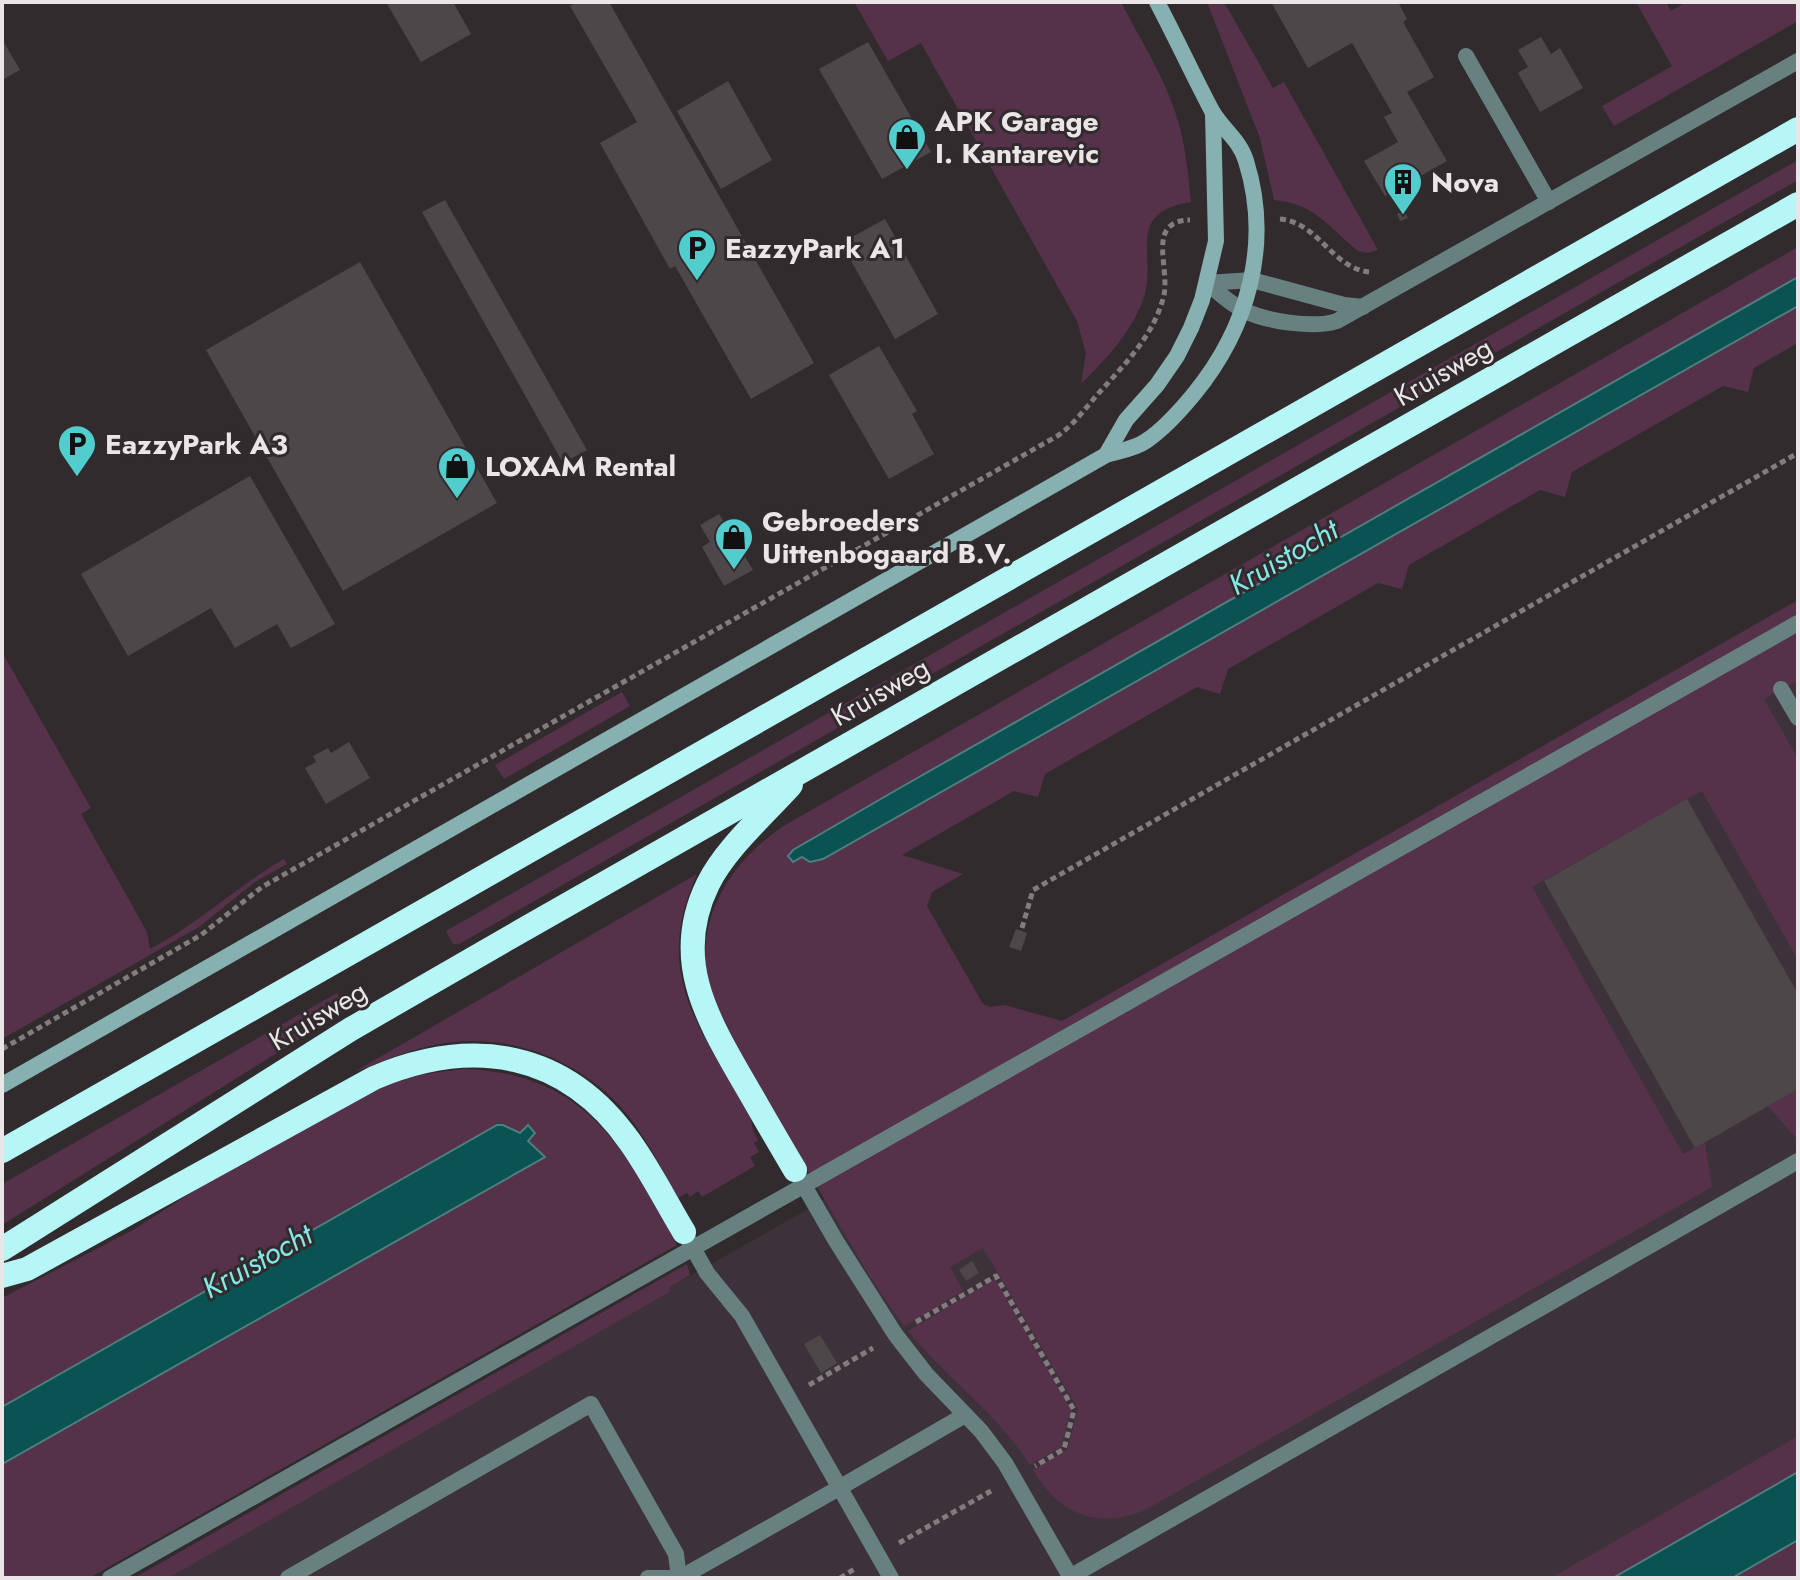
<svg xmlns="http://www.w3.org/2000/svg" width="1800" height="1580" font-family="Jost,sans-serif">
  <rect width="100%" height="100%" fill="#312b2e"/>
  <path fill="#3d3239" d="M1798 643V1578H159L815 1205Z"/>
  <g fill="#56324a">
    <path d="M854 2H1121C1141 41 1166 79 1178 121 1186 148 1188 175 1191 202 1122 213 1159 257 1143 300 1130 334 1106 359 1081 384L1086 353 1077 321 921 43 888 61Z"/>
    <path d="M1207 2H1224L1273 88 1284 82 1378 250 1367 253 1358 251C1328 227 1316 204 1274 200L1260 138Z"/>
    <path d="M1636 2H1666L1671 11 1686 2H1798V21L1614 126 1602 106 1672 66Z"/>
    <path d="M1798 160V180L459 944H453L446 931Z"/>
    <path d="M1798 247V277L898 789 793 850 788 856 793 862 802 857 811 862 823 859 1798 306V343L1754 368 1748 392 1723 386 1572 472 1565 497 1540 490 1409 565 1402 589 1378 583 1228 669 1220 694 1197 687 1045 774 1038 797 1014 791 902 855 963 874 932 892 927 906 983 1004 991 1007 1004 1005 1062 1021 1798 600V681L1764 699 1798 759V960L1702 791 1532 887 1683 1154 1705 1142 1712 1187 1145 1510C1097 1530 1059 1514 1033 1470L1067 1450 1078 1409 983 1248 950 1267 963 1291 904 1326 870 1277 735 1046C725 1025 713 1005 708 982 694 917 733 858 787 824Z"/>
    <path d="M2 652 91 808 81 814 147 932 150 949C198 924 237 886 284 859L287 864 255 882 199 927 2 1039Z"/>
    <path d="M622 692 630 706 504 779 495 765Z"/>
    <path d="M697 874C651 976 701 1029 750 1115L753 1130 758 1140 754 1143 759 1152 750 1157 755 1166 702 1197 698 1191 690 1197 687 1193 678 1198C663 1171 649 1143 631 1119 589 1065 521 1035 453 1042 419 1045 386 1060 354 1072Z"/>
    <path d="M337 993 347 1009 2 1225V1184Z"/>
    <path d="M462 1069C585 1072 625 1147 677 1245L89 1578H2V1464L545 1156 528 1141V1125L520 1133 503 1125H497L2 1407V1298L133 1230 230 1168 387 1085 419 1075Z"/>
    <path d="M1798 1089V1136L1796 1138 1768 1106Z"/>
    <path d="M687 1264 690 1275 669 1288 671 1291 168 1578H134Z"/>
    <path d="M995 1279 1071 1410 1061 1447 1030 1465C997 1413 946 1378 908 1331Z"/>
    <path d="M1798 1436V1472L1613 1578H1551Z"/>
    <path d="M1798 1540V1578H1732Z"/>
  </g>
  <g fill="#0b5253" stroke="#4e7e80" stroke-width="2">
    <path d="M1798 277V306L823 859 810 862 802 857 793 862 788 856 793 850 898 789Z"/>
    <path d="M497 1125H503L520 1133 528 1125 535 1133 528 1141 545 1157 2 1464V1407Z"/>
    <path d="M1798 1472V1540L1732 1578H1613Z"/>
  </g>
  <g fill="#4d474a">
    <path d="M386 2H453L471 34 421 62Z"/>
    <path d="M578 2H609L814 363 751 399 675 266 670 269 656 244 600 143 637 122 570 6Z"/>
    <path d="M1271 2H1398L1407 19 1403 22 1434 77 1407 92 1447 161 1385 196 1364 161 1398 142 1384 117 1392 113 1352 43 1308 68Z"/>
    <path d="M1541 37 1551 54 1560 48 1583 88 1540 112 1518 73 1528 67 1518 50Z"/>
    <path d="M2 39 20 70 2 80Z"/>
    <path d="M868 42 931 152 882 179 819 69Z"/>
    <path d="M728 81 772 160 721 189 677 111Z"/>
    <path d="M445 200 587 450 563 463 422 212Z"/>
    <path d="M1404 210 1408 218 1400 221 1397 214Z"/>
    <path d="M885 219 938 314 895 339 841 243Z"/>
    <path d="M360 262 497 503 343 591 206 350Z"/>
    <path d="M879 346 917 411 912 414 934 454 889 479 829 375Z"/>
    <path d="M250 476 335 624 291 648 277 624 235 648 211 608 128 656 81 574Z"/>
    <path d="M719 514 753 570 724 586 702 547 710 542 700 525Z"/>
    <path d="M349 742 370 778 326 804 305 768 316 762 313 756 328 748 331 753Z"/>
    <path d="M1687 799 1798 994V1089L1695 1148 1544 881Z"/>
    <path d="M1016 929 1027 933 1021 951 1009 947Z"/>
    <path d="M972 1261 979 1273 966 1281 959 1270Z"/>
    <path d="M820 1335 837 1363 821 1373 804 1344Z"/>
  </g>
  <g fill="none" stroke-linecap="round" stroke-linejoin="round">
    <g stroke="#827c7f" stroke-width="5" stroke-dasharray="6 4" stroke-linecap="butt">
      <path d="M1280 219C1318 222 1332 268 1369 272"/>
      <path d="M1022 928 1033 890 1798 453"/>
      <path d="M2 1049 201 935 262 887 1059 435C1074 424 1085 409 1097 395 1123 366 1152 338 1163 299 1172 270 1144 221 1190 220"/>
      <path d="M916 1322 996 1276 1074 1410 1064 1449 1035 1466"/>
      <path d="M809 1385 873 1348"/>
      <path d="M899 1543 991 1491"/>
      <path d="M840 1578 856 1568"/>
    </g>
    <g stroke="#678180" stroke-width="16">
      <path d="M1466 56 1549 202"/>
      <path d="M110 1578 1798 623"/>
      <path d="M288 1578 591 1404 676 1554 679 1578"/>
      <path d="M648 1578H668"/>
      <path d="M680 1578 839 1488"/>
    </g>
    <g stroke="#678180" stroke-width="16">
      <path d="M1207 283C1218 292 1230 304 1243 310 1265 321 1313 329 1337 321L1798 61"/>
      <path d="M1207 283 1252 280 1344 305 1363 307"/>
      <path d="M1781 689 1798 718"/>
      <path d="M795 1170 836 1241 895 1334 926 1374 981 1431 1005 1463 1071 1578"/>
      <path d="M684 1232 707 1273 742 1316 891 1578"/>
      <path d="M839 1488 965 1415"/>
      <path d="M1068 1578 1798 1161"/>
    </g>
    <g stroke="#87b0b0" stroke-width="16">
      <path d="M1106 455 1126 420 1157 385 1177 356 1191 328 1202 300 1216 241 1213 113"/>
      <path d="M2 1085 1106 455C1118 451 1135 449 1146 441 1164 429 1180 411 1194 394 1248 328 1272 244 1246 161 1240 140 1222 129 1212 111 1193 75 1176 38 1157 2"/>
    </g>
    <g stroke="#b6f6f6" stroke-width="24">
      <path d="M791 785C765 814 725 849 708 884 672 957 705 1015 742 1079 760 1110 777 1140 795 1170"/>
      <path d="M2 1151 1798 129"/>
      <path d="M2 1249 351 1029 521 931 1798 204"/>
      <path d="M2 1276 27 1269 374 1078C473 1036 566 1051 630 1142 650 1170 666 1202 684 1232"/>
    </g>
  </g>
  <defs>
    <symbol id="shop-pin" viewBox="-11 -11 22 30"><path d="M0 17L-7.5 6A9.5 9.5 0 1 1 7.5 6Z" fill="#52cdcd" stroke="#312b2e"/><path d="M-5-2.5h2.3a2.7 3.5 0 0 1 5.4 0H5L5.5 6h-11ZM-1.5-2.5h3a1.5 2.3 0 0 0-3 0Z" fill="#111"/></symbol>
    <symbol id="building-pin" viewBox="-11 -11 22 30"><path d="M0 17L-7.5 6A9.5 9.5 0 1 1 7.5 6Z" fill="#52cdcd" stroke="#312b2e"/><path d="M-4-6H4V6H1V3H-1V6H-4ZM-2.5-4.3h1.7v1.8h-1.7ZM.8-4.3h1.7v1.8H.8ZM-2.5-1h1.7V.8h-1.7ZM.8-1h1.7V.8H.8Z" fill="#111"/></symbol>
    <symbol id="parking-pin" viewBox="-11 -11 22 30"><path d="M0 17L-7.5 6A9.5 9.5 0 1 1 7.5 6Z" fill="#52cdcd" stroke="#312b2e"/><path d="M-3.5-5.5H1a3.5 3.5 0 0 1 0 7H-1V5.5H-3.5ZM-1-3.4V-.6H.8a1.4 1.4 0 0 0 0-2.8Z" fill="#111"/></symbol>
  </defs>
  <g fill-rule="evenodd">
    <use href="#shop-pin" x="885" y="115" width="44" height="60"/>
    <use href="#building-pin" x="1381" y="160" width="44" height="60"/>
    <use href="#parking-pin" x="675" y="226" width="44" height="60"/>
    <use href="#parking-pin" x="55" y="422" width="44" height="60"/>
    <use href="#shop-pin" x="435" y="444" width="44" height="60"/>
    <use href="#shop-pin" x="712" y="515" width="44" height="60"/>
  </g>
  <g text-anchor="middle" dominant-baseline="central" stroke-width="6" stroke-linejoin="round" paint-order="stroke">
    <g font-size="28" font-weight="bold" fill="#eae6e8" stroke="#312b2e" text-anchor="start">
      <text x="935" y="121">APK Garage<tspan x="935" dy="32">I. Kantarevic</tspan></text>
      <text x="1431" y="182">Nova</text>
      <text x="725" y="248">EazzyPark A1</text>
      <text x="105" y="444">EazzyPark A3</text>
      <text x="485" y="466">LOXAM Rental</text>
      <text x="762" y="521">Gebroeders<tspan x="762" dy="32">Uittenbogaard B.V.</tspan></text>
    </g>
    <g font-size="28" fill="#eae6e8" stroke="#312b2e">
      <text transform="translate(1443 372) rotate(-30)">Kruisweg</text>
      <text transform="translate(880 692) rotate(-30)">Kruisweg</text>
      <text transform="translate(318 1016) rotate(-31)">Kruisweg</text>
    </g>
    <g font-size="30" font-style="italic" fill="#84e8e8" stroke="#312b2e">
      <text transform="translate(1283 557) rotate(-30)">Kruistocht</text>
      <text transform="translate(257 1261) rotate(-29)">Kruistocht</text>
    </g>
  </g>
  <rect width="1800" height="1580" fill="none" stroke="#eae6e8" stroke-width="8"/>
</svg>
